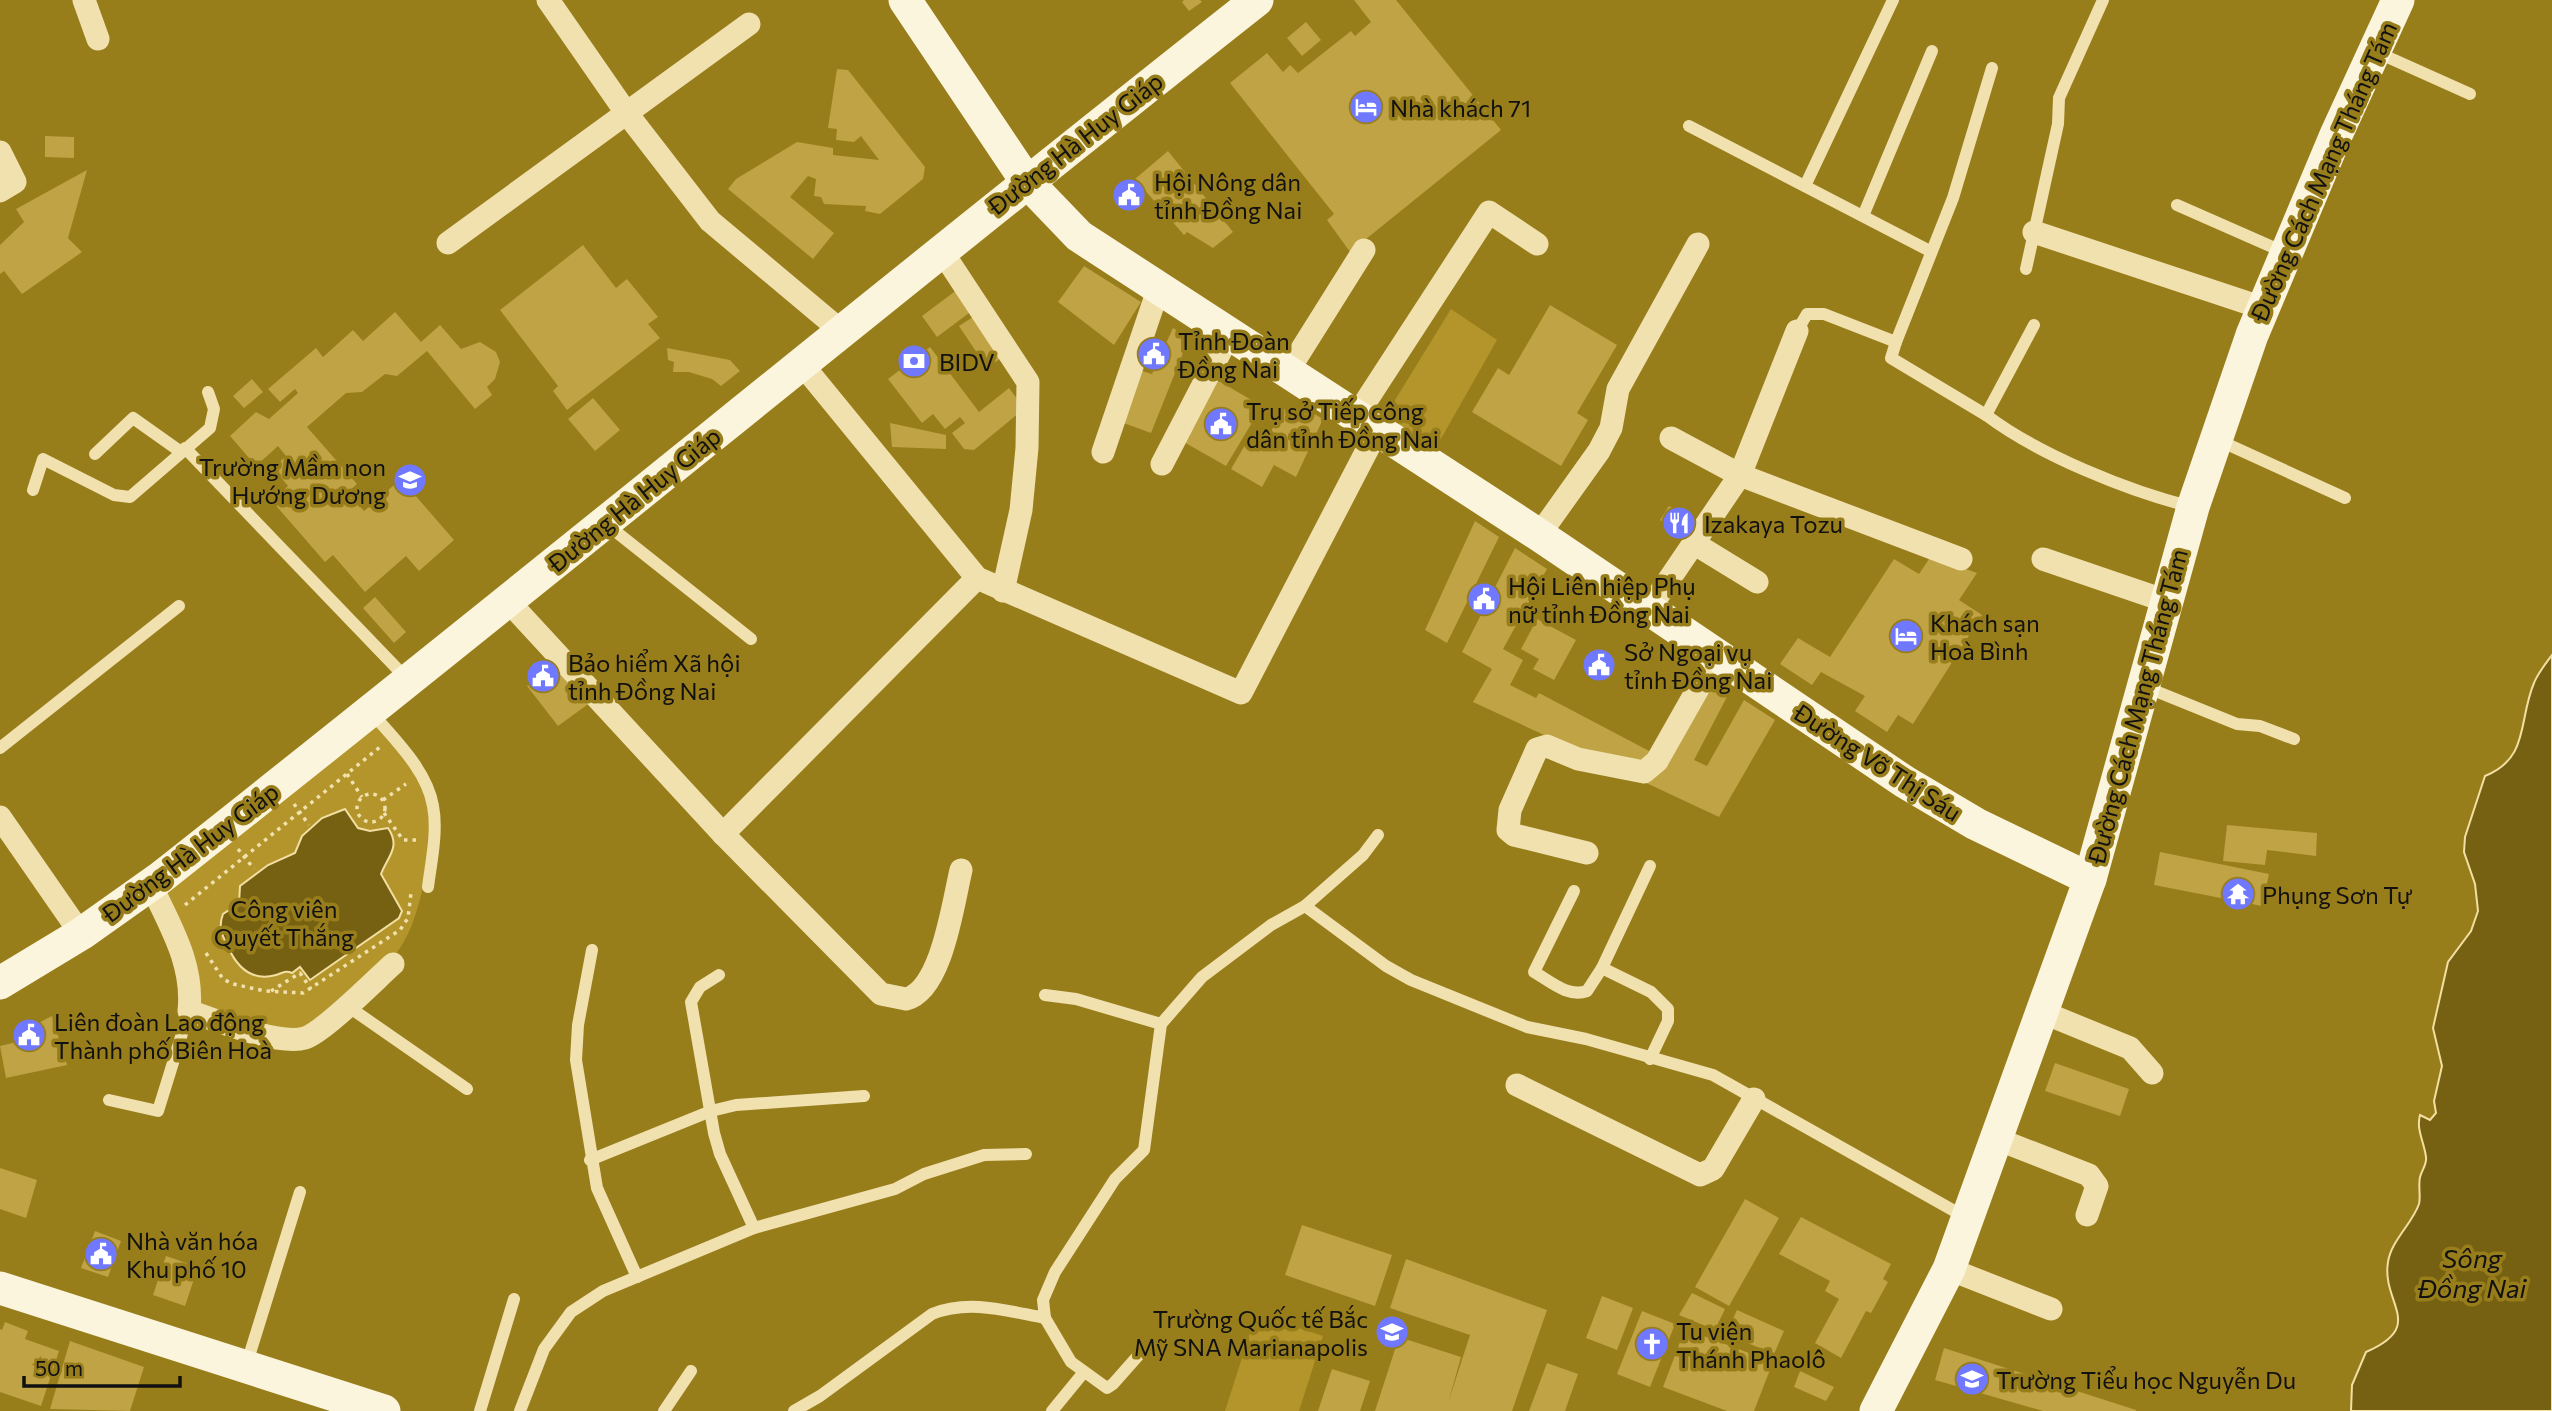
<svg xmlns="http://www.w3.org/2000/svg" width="2552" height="1411" font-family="Commissioner,sans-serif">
  <rect width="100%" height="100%" fill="#987d1b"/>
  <g fill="#b4952b">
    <path d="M1451 309 1497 340 1434 451 1384 418Z"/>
    <path d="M375 725C392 745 412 764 423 789 439 824 423 913 402 945 379 981 334 1007 301 1034L193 1006 160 892Z"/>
    <path d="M1256 1314 1323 1336 1299 1411H1225Z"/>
  </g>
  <g fill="#766112" stroke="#f2dfa3" stroke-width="2">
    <path d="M2552 655V1411H2351L2352 1385 2366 1352C2427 1326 2381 1303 2388 1262 2391 1241 2412 1224 2419 1204 2421 1196 2418 1186 2420 1177 2422 1170 2427 1164 2426 1157 2424 1141 2416 1130 2420 1115L2430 1120 2436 1113 2434 1101 2442 1066 2433 1028 2448 962 2471 931 2478 911 2475 884 2464 852 2465 837 2485 776C2530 758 2518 720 2534 683 2538 673 2546 663 2552 655Z"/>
    <path d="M345 809 358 828 370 831 388 828C401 847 388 856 381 874L402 911 399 918 310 980 300 967 292 973C285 970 283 973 276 975 251 982 237 967 228 947 222 935 218 927 223 914L239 904 240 886 268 865 295 853 302 836 322 818Z"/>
  </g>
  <g fill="#bfa344">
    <path d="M1184 0H1200L1202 2 1189 11 1182 2Z"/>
    <path d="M1354 0H1396L1501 130 1350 252 1327 220 1334 214 1230 83 1267 53 1283 72 1290 65 1298 73 1351 31 1355 36 1371 22Z"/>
    <path d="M1306 22 1321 40 1302 56 1287 38Z"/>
    <path d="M837 69 848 70 925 167 923 179 880 214 865 211 866 206 824 204 821 197 814 196 816 179 808 176 790 197 834 233 813 259 728 189 736 179 797 142 833 148V155L879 160 861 136 854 142 836 140 837 129 828 128Z"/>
    <path d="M45 136 74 137V158L45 157Z"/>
    <path d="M1168 151 1233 232 1213 248 1187 232 1184 235 1135 179Z"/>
    <path d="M87 170 68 238 82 252 22 294 4 271 0 274V245L24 222 16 209Z"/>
    <path d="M583 245 616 288 627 279 658 317 648 324 660 338 567 410 553 391 558 386 500 310Z"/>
    <path d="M1084 266 1141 302 1114 345 1058 302Z"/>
    <path d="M958 289 973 310 937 337 922 316Z"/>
    <path d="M1550 305 1617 345 1577 413 1588 420 1561 466 1472 412 1498 368 1509 375Z"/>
    <path d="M395 312 421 342 440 325 461 349 480 342 496 352 500 362 495 379 487 387 492 395 475 409 427 351 397 376 385 374 362 392 346 393 307 427 357 484 348 492 364 511 401 479 454 540 419 571 406 556 365 592 333 555 325 562 272 501 288 486 273 468 286 456 278 446 256 466 230 436 256 412 269 419 298 393 295 389 280 402 268 389 316 348 323 357 353 330 363 341Z"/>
    <path d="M976 315 1004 356 987 368 959 326Z"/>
    <path d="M1173 328 1189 338 1151 433 1118 421 1135 369 1152 374Z"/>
    <path d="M930 347 979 412 1009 388 1020 403V412L974 450 964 449 952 433 965 423 960 417 945 429 933 414 922 423 888 379Z"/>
    <path d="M667 348 730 360 740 371 721 386 712 379 689 372H673L674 362 668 360Z"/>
    <path d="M252 379 263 392 244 408 233 396Z"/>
    <path d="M1215 379 1262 406 1226 466 1182 441Z"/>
    <path d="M593 398 620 430 595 451 568 419Z"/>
    <path d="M1304 408 1323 419 1296 477 1274 465 1262 487 1231 469 1255 428 1268 436 1284 409 1299 418Z"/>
    <path d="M890 423 946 435V449L892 447Z"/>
    <path d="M1669 506 1699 525 1689 539 1660 520Z"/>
    <path d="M1475 521 1499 537 1447 643 1425 630Z"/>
    <path d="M1515 548 1547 569 1503 649 1523 660 1510 685 1536 698 1539 693 1653 753 1639 766 1555 740 1473 702 1492 669 1462 652Z"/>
    <path d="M1931 556 1977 573 1959 600 1982 615 1913 724 1898 715 1887 732 1855 711 1865 696 1821 672 1812 685 1780 664 1798 638 1830 657 1894 559 1919 574Z"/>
    <path d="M375 597 406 632 394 643 363 608Z"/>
    <path d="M1537 619 1576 640 1554 680 1533 669 1539 659 1521 649Z"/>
    <path d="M557 665 591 702 558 726 527 686Z"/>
    <path d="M1712 679 1730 691 1694 760 1707 766 1744 700 1775 720 1719 817 1642 781Z"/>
    <path d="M2227 825 2317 833 2316 856 2267 850 2265 865 2223 861Z"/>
    <path d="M2160 852 2269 874 2262 906 2154 885Z"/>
    <path d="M52 1016 67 1065 6 1078 0 1046 17 1042 15 1035Z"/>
    <path d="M2055 1063 2129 1089 2120 1116 2045 1091Z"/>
    <path d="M0 1168 37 1180 26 1218 0 1209Z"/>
    <path d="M1745 1199 1779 1218 1729 1306 1695 1287Z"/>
    <path d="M1801 1217 1891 1264 1883 1279 1888 1282 1871 1313 1866 1311 1841 1358 1815 1343 1839 1299 1825 1291 1830 1281 1779 1254Z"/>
    <path d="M1302 1225 1392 1255 1375 1306 1285 1275Z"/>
    <path d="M95 1231 121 1241 108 1277 81 1268Z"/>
    <path d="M166 1256 198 1267 185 1306 153 1295Z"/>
    <path d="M1406 1259 1547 1310 1512 1411H1375L1399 1337 1461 1357 1448 1403 1470 1335 1390 1308Z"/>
    <path d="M1692 1293 1725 1309 1715 1330 1679 1315Z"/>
    <path d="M1602 1296 1633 1308 1617 1350 1586 1338Z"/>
    <path d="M1737 1310 1784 1331 1774 1354 1726 1334Z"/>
    <path d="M1642 1311 1675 1324 1650 1387 1617 1374Z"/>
    <path d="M5 1322 28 1331 25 1339 59 1351 41 1406 0 1392V1329L2 1330Z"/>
    <path d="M1685 1329 1773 1362 1754 1411H1727L1663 1387Z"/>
    <path d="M70 1341 144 1367 130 1411 50 1409Z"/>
    <path d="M1944 1348 2136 1410V1411H2043L1935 1380Z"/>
    <path d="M1547 1363 1578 1374 1565 1411H1529Z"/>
    <path d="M1332 1369 1370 1381 1360 1411H1318Z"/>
    <path d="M1800 1371 1834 1387 1826 1401 1794 1387Z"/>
  </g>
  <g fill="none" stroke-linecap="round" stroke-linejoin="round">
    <g stroke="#f0e1af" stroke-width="3.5" stroke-dasharray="3.5 5" stroke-linecap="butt">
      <path d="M347 774 362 797"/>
      <circle cx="371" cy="808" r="14"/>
      <path d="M383 800 406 784"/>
      <path d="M294 804 309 825"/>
      <path d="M384 813 403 840H416"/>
      <path d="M238 849 254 869"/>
      <path d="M185 905 380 747"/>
      <path d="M206 953 223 979 233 984 265 991 303 993 400 930 408 918 411 893"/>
      <path d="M271 991 300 973 311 989"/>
    </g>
    <g stroke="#f0e1af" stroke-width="12">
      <path d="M2374 51 2470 94"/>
      <path d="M1689 126 1930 251"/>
      <path d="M1805 186 1893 0"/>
      <path d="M2177 205 2286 253"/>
      <path d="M1863 216 1932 51"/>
      <path d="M2026 269 2058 124 2059 98 2103 0"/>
      <path d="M2034 325 1986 415C2039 455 2128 491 2192 507"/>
      <path d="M1797 331 1807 314H1824L1896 342 1953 198 1992 68"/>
      <path d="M1896 342 1891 358 1986 415"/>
      <path d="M2218 440 2345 498"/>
      <path d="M185 448 408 680"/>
      <path d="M95 454 133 418 181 452"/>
      <path d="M33 490 43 459 114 495 130 497 210 428 214 409 208 392"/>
      <path d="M605 523 751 639"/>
      <path d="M2143 686 2237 724 2260 726 2294 739"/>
      <path d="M371 712C394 739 427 770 433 806 438 831 431 863 428 887"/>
      <path d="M0 748 179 606"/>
      <path d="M1574 891 1534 972C1550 981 1568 998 1587 991L1602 968 1650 866"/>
      <path d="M1305 906 1386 966 1411 980 1527 1027 1586 1039 1713 1075 1965 1217"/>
      <path d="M592 950 578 1025 576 1060 597 1188 637 1277"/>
      <path d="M1602 968 1651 992 1668 1009V1021L1650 1059"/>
      <path d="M719 975 700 987 691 1002 714 1133 720 1154 754 1228"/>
      <path d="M1045 995 1076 999 1161 1024"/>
      <path d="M346 1005 467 1089"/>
      <path d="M109 1100 158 1111 189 1011"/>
      <path d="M590 1160 711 1111 736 1105 864 1096"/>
      <path d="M1144 1349 1113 1384 1107 1388 1071 1362 1045 1318 1043 1300 1055 1272 1115 1179 1144 1150 1161 1024 1202 977 1271 925 1305 906 1363 855 1378 835"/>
      <path d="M246 1366 300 1192"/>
      <path d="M480 1411 514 1299"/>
      <path d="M520 1411 544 1349 571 1312 603 1291 754 1228 895 1189 924 1174 984 1155 1026 1154"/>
      <path d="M664 1411 691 1371"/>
      <path d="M794 1411 820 1396 932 1314C969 1299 1007 1311 1045 1318"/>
      <path d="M1052 1411 1084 1372"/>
    </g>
    <g stroke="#f0e1af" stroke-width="23">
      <path d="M84 0 98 39"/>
      <path d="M548 0 625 111 710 221 840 330"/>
      <path d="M0 152 15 182 0 191"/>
      <path d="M2034 232 2263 308"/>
      <path d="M448 243 749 24"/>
      <path d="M941 250 1028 382 1027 448 1021 510 1003 591"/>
      <path d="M801 363 977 578 1241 693 1378 429"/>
      <path d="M1288 371 1364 250"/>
      <path d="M1357 415 1489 212 1537 244"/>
      <path d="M1671 438 1740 475 1961 559"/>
      <path d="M1103 452 1159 287"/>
      <path d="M1162 464 1230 333"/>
      <path d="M1539 535 1599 451 1611 428 1618 389 1698 244"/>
      <path d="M1695 544 1757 582"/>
      <path d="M2043 559 2166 601"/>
      <path d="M508 601 723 834 881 994 906 999C942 990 953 903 961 870"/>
      <path d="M1649 609 1740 475 1797 331"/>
      <path d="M0 817 81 934"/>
      <path d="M723 834 977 578"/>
      <path d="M1587 853 1514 835 1508 830 1510 810 1537 749 1547 746 1578 759 1644 772 1657 761 1717 655"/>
      <path d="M151 885C170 926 194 964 189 1011 215 1020 279 1046 305 1038 324 1032 375 980 393 964"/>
      <path d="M2042 1012 2130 1048 2152 1073"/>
      <path d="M1517 1085 1700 1175 1713 1169 1754 1099"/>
      <path d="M1997 1139 2089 1175 2097 1186 2087 1215"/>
      <path d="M1949 1269 2051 1309"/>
    </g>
    <g stroke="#fbf5dd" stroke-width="33">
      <path d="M905 0 1027 182 1079 236 1539 535 1905 782 1976 824 2090 879"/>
      <path d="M0 983 81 934 160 878C528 588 889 290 1257 0"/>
      <path d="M0 1288 384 1411"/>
      <path d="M1876 1411 1949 1269 2090 879 2193 507 2252 335 2336 135 2398 0"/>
    </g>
  </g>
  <defs>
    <symbol id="hotel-disc" viewBox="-11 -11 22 22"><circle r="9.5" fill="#6f78ff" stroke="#987d1b"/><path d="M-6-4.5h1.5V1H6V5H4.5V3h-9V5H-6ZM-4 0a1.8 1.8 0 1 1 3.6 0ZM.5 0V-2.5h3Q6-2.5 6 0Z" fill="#fff"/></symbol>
    <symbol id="civic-disc" viewBox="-11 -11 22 22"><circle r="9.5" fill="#6f78ff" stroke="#987d1b"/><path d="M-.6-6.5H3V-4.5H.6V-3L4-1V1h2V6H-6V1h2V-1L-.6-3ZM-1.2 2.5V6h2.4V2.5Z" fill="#fff"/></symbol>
    <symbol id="bank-disc" viewBox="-11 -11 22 22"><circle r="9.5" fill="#6f78ff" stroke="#987d1b"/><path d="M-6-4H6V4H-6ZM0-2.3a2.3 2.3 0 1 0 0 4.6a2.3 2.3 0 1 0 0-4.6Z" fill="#fff"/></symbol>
    <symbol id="school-disc" viewBox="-11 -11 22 22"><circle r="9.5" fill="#6f78ff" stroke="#987d1b"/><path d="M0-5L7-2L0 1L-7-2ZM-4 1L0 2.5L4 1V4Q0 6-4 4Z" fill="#fff"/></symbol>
    <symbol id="restaurant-disc" viewBox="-11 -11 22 22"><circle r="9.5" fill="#6f78ff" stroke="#987d1b"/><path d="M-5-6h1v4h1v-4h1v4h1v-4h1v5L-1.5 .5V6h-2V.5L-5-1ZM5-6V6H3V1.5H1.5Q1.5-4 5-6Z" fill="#fff"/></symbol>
    <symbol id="temple-disc" viewBox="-11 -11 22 22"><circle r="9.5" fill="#6f78ff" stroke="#987d1b"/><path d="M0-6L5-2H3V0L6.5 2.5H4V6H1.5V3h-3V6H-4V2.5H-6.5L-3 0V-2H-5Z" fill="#fff"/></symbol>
    <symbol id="church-disc" viewBox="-11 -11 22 22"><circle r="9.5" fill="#6f78ff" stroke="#987d1b"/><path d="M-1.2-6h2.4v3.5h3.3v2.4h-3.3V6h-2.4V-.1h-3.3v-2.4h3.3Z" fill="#fff"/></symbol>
  </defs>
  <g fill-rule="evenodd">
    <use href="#hotel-disc" x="1347" y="88" width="38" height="38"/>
    <use href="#civic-disc" x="1110" y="176" width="38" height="38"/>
    <use href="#civic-disc" x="1135" y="335" width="38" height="38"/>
    <use href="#bank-disc" x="895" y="342" width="38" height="38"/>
    <use href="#civic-disc" x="1202" y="405" width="38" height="38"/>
    <use href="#school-disc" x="391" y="461" width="38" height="38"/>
    <use href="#restaurant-disc" x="1660" y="504" width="38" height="38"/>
    <use href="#civic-disc" x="1465" y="580" width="38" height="38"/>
    <use href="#hotel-disc" x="1887" y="617" width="38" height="38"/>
    <use href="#civic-disc" x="1580" y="646" width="38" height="38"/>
    <use href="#civic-disc" x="524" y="657" width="38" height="38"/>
    <use href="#temple-disc" x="2219" y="875" width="38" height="38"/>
    <use href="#civic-disc" x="10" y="1016" width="38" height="38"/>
    <use href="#civic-disc" x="82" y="1235" width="38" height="38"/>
    <use href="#school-disc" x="1373" y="1313" width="38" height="38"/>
    <use href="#church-disc" x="1633" y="1325" width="38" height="38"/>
    <use href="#school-disc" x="1953" y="1360" width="38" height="38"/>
  </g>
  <g text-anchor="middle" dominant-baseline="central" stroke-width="7" stroke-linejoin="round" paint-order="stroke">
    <g font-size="24" fill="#111" stroke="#987d1b" text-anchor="start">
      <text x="1390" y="107">Nhà khách 71</text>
      <text x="1154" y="181">Hội Nông dân<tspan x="1154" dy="28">tỉnh Đồng Nai</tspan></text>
      <text x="1178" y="340">Tỉnh Đoàn<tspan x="1178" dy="28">Đồng Nai</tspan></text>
      <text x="939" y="361">BIDV</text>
      <text x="1246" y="410">Trụ sở Tiếp công<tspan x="1246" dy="28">dân tỉnh Đồng Nai</tspan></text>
      <text x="386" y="466" text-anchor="end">Trường Mầm non<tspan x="386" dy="28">Hướng Dương</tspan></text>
      <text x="1704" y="523">Izakaya Tozu</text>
      <text x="1508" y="585">Hội Liên hiệp Phụ<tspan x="1508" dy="28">nữ tỉnh Đồng Nai</tspan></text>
      <text x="1930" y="622">Khách sạn<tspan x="1930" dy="28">Hoà Bình</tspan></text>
      <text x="1624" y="651">Sở Ngoại vụ<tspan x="1624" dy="28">tỉnh Đồng Nai</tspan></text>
      <text x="568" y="662">Bảo hiểm Xã hội<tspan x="568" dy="28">tỉnh Đồng Nai</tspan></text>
      <text x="2262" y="894">Phụng Sơn Tự</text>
      <text x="54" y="1021">Liên đoàn Lao động<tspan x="54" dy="28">Thành phố Biên Hoà</tspan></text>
      <text x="126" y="1240">Nhà văn hóa<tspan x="126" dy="28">Khu phố 10</tspan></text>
      <text x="1368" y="1318" text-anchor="end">Trường Quốc tế Bắc<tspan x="1368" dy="28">Mỹ SNA Marianapolis</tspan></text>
      <text x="1676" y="1330">Tu viện<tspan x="1676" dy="28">Thánh Phaolô</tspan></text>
      <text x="1996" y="1379">Trường Tiểu học Nguyễn Du</text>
    </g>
    <g font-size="24" fill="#111" stroke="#987d1b">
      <text transform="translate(1075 143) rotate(-38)">Đường Hà Huy Giáp</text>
      <text transform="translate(2323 171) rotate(-66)">Đường Cách Mạng Tháng Tám</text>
      <text transform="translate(634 499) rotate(-39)">Đường Hà Huy Giáp</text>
      <text transform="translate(2137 706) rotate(-75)">Đường Cách Mạng Tháng Tám</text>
      <text transform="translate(1878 762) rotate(33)">Đường Võ Thị Sáu</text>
      <text transform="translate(190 852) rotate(-37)">Đường Hà Huy Giáp</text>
    </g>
    <g font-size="24" fill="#111" stroke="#987d1b">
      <text x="284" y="908">Công viên<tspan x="284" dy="28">Quyết Thắng</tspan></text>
    </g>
    <g font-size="26" font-style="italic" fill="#111" stroke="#987d1b">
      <text x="2472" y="1257">Sông<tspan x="2472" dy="30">Đồng Nai</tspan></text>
    </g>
  </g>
  <path d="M24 1376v10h156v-10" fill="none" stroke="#111111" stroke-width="3.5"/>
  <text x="35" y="1376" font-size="21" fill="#111111" stroke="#987d1b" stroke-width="5" paint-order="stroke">50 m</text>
</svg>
